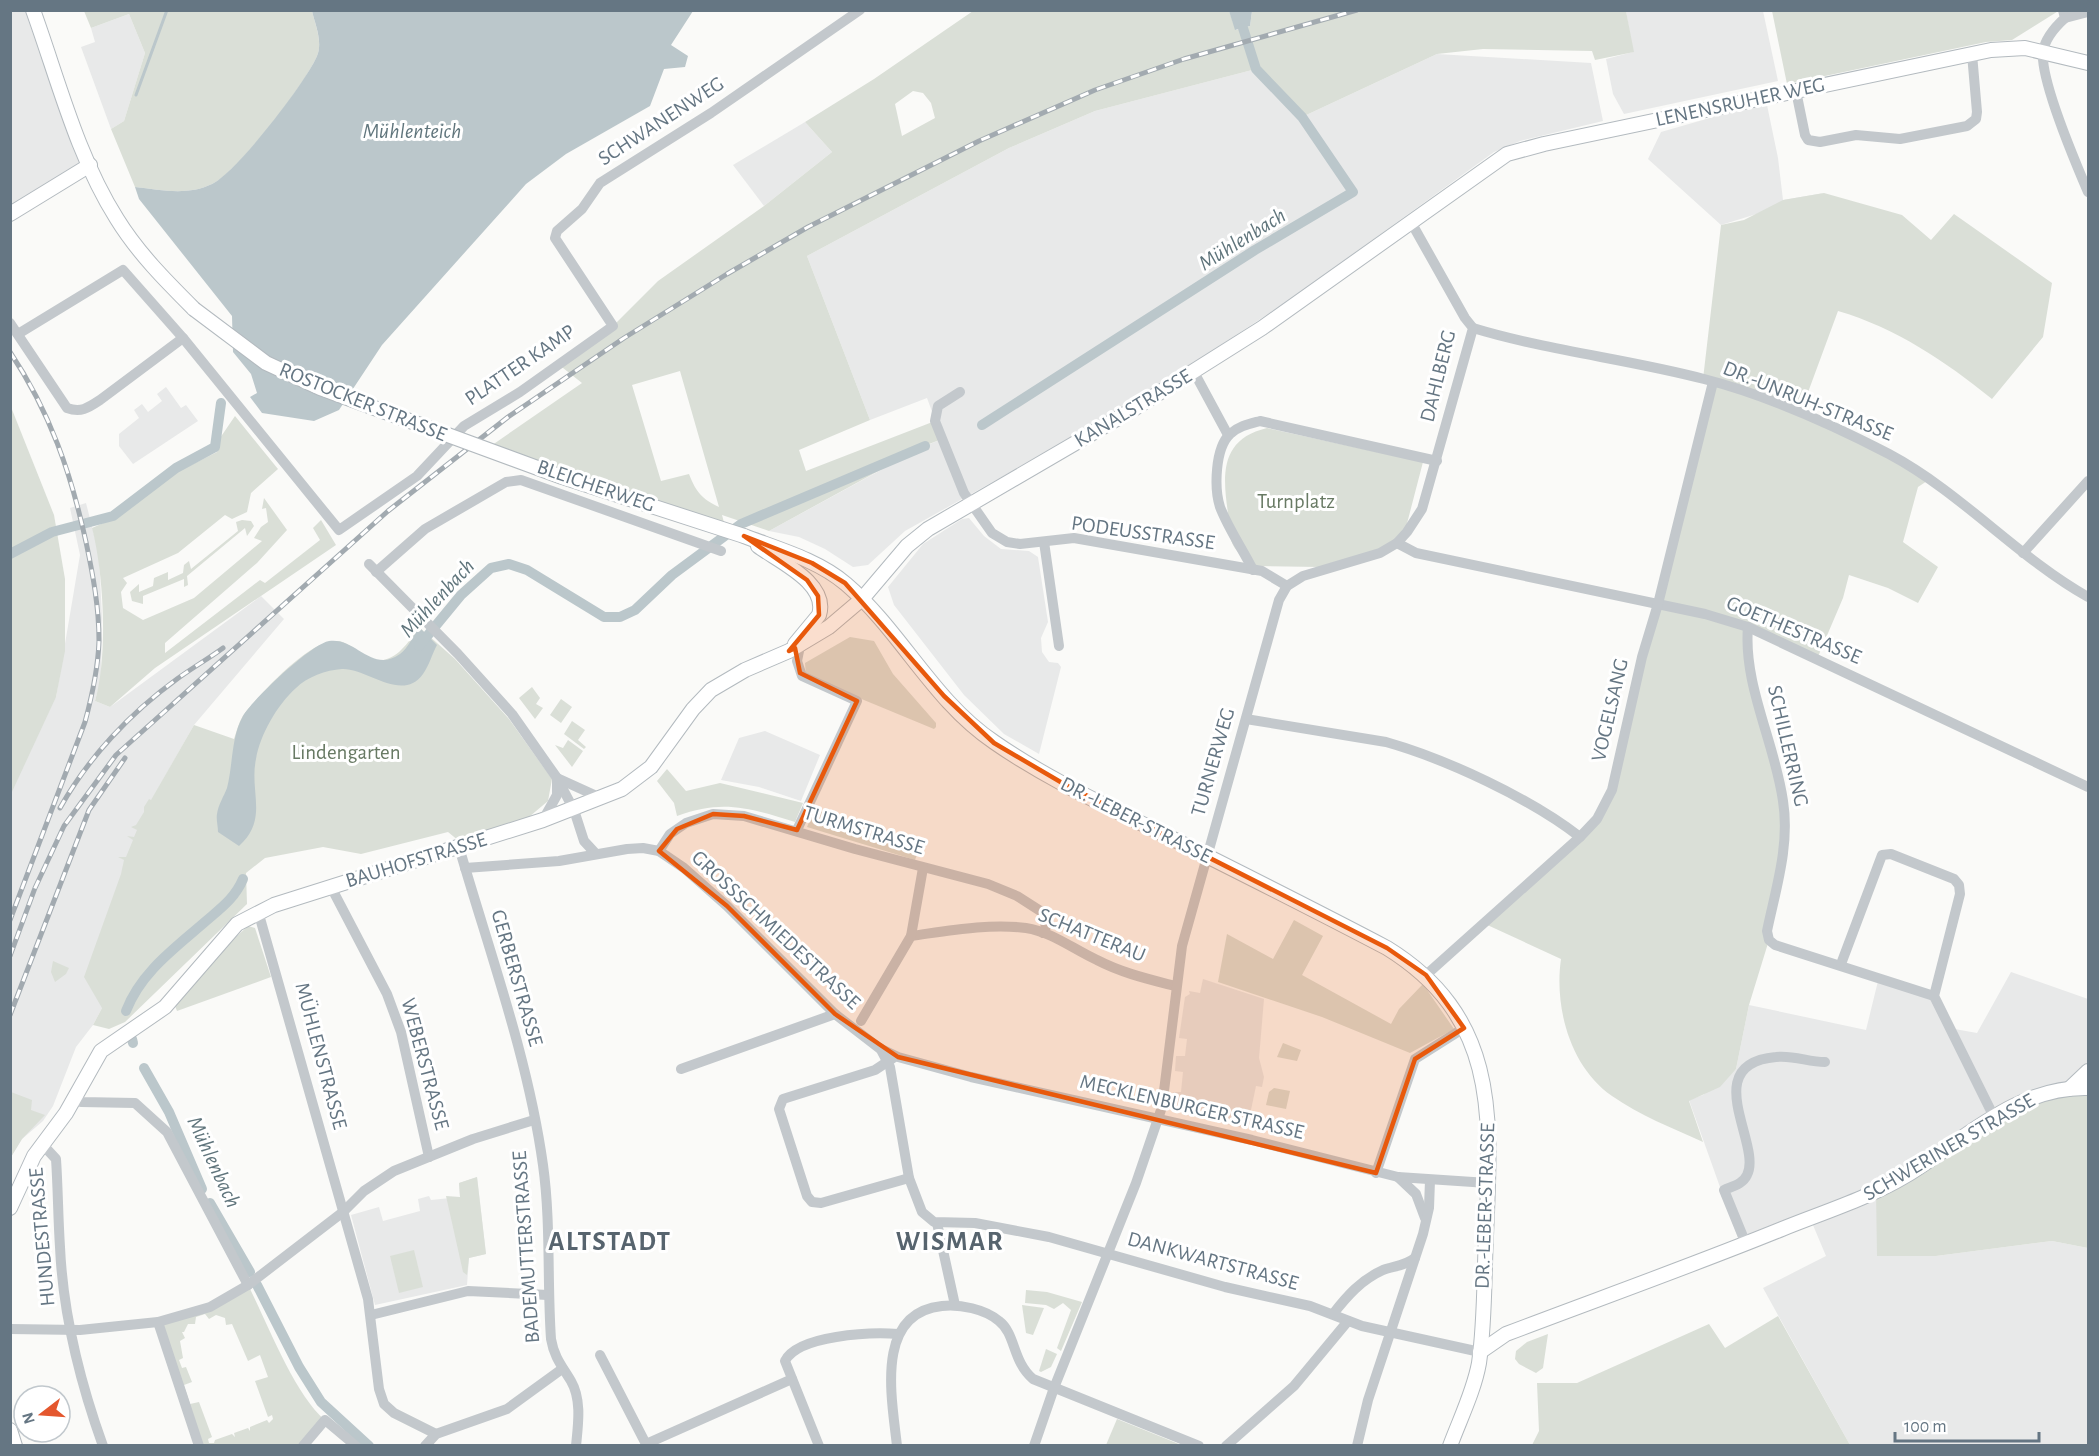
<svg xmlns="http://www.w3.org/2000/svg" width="2099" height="1456" font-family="'Alegreya Sans',sans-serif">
  <rect width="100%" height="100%" fill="#fafaf8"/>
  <g fill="#e8e9e9">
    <path d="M11 11H32L90 165 11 214Z"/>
    <path d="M1626 11H1763L1778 81 1624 114 1613 94 1606 59 1633 52Z"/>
    <path d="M129 14 145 53 124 121 111 129 81 47 95 42 91 28Z"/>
    <path d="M1437 54 1591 63 1603 121 1520 141 1494 152 1295 296 1130 405 905 531 868 565 853 567 825 549 799 537 769 531 925 446 942 439 927 398 870 420 807 256 1009 148 1095 111 1256 69 1302 117Z"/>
    <path d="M1769 101 1767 105 1778 158 1783 200 1824 193 1721 225 1648 159 1661 132Z"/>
    <path d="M805 122 832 152 764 206 733 165Z"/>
    <path d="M166 387 181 408 186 405 198 421 133 464 119 446V434L139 418 134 410 142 404 148 412 162 401 157 394Z"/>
    <path d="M86 503 99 554 102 618 101 679 95 701 110 707 261 596 284 619 194 725 151 801 116 890 102 1008 93 1025 76 1047 53 1106 43 1121 22 1139 11 1157V716L56 697 80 555 70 508Z"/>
    <path d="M969 518 984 536 1001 549 1029 551 1038 557 1048 622 1041 638 1042 652 1049 662 1058 663 1061 667 1039 754 1004 734 964 695 894 605 888 587 923 544 962 519Z"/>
    <path d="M765 731 820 755 801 801 759 787 721 780 739 738Z"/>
    <path d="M2011 972 2088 999V1088L1877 1255 1936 1256 2052 1241 2088 1248V1445H1850L1763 1288 1826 1256 1810 1218 1741 1246 1689 1100 1703 1095 1736 1069 1749 1005 1866 1030 1879 977 1934 996 1949 1028 1977 1033Z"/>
    <path d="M1203 979 1264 999 1259 1058 1264 1077 1262 1087 1256 1086 1247 1129 1197 1117 1196 1114 1171 1110 1173 1092H1181L1183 1072 1175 1071 1176 1056H1185L1187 1039 1179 1038 1185 997 1190 994 1189 991 1200 993Z"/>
    <path d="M477 1177 486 1254 469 1258 467 1285 375 1305 351 1215 379 1207 383 1221 420 1211 418 1199 429 1196 431 1200 460 1197 459 1183Z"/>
  </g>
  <g fill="#dadfd7" fill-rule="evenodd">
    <path d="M2060 10 2012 40 1986 42 1787 84 1772 11Z"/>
    <path d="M84 11H312C315 24 323 43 317 56 306 83 238 172 212 184 187 196 162 190 135 187L111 129 124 121 145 53 129 14 91 28Z"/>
    <path d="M973 11H1229L1236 30 1250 26 1252 11H1626L1634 52 1595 60 1592 51 1483 49 1437 54 1302 117 1256 69 1095 111 1009 148 807 256 870 420 799 450 806 471 935 421 942 439 924 446 769 531 722 515 726 530 485 450 582 383 558 364 613 326 658 281 764 206 832 152 805 122 874 79ZM913 91 923 93 931 103 935 118 902 136 895 104ZM680 371 719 507C702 499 696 492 689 474L661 481 632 385Z"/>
    <path d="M1824 193 1902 215 1931 240 1954 214 2052 283 2043 337 1992 399C1945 361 1896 328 1838 311L1800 414 1930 479 1918 487 1903 542 1938 567 1918 603 1888 588 1849 575 1843 598 1817 659 1748 627 1746 652 1786 830 1769 940 1749 1005 1736 1069 1720 1087 1689 1101 1703 1142C1672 1128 1639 1115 1612 1096 1570 1067 1554 1007 1561 959L1483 923 1580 837 1612 790 1713 382 1703 379 1721 225 1744 220 1783 200Z"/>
    <path d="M11 407 54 515 65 579V651L56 697 11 794Z"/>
    <path d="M235 416 278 469 251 493 247 512 232 519 225 515 178 553 123 578 127 583 121 592 123 608 143 620 194 598 262 541 254 538 261 527 268 522 266 508 262 509 264 498 287 530 257 563 165 643V653L260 580 265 583 320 540 313 528 321 520 336 545 155 668 110 707 95 701C108 656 104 574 92 528L117 517 179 471 217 452 220 438Z"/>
    <path d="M1267 428 1423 462 1404 535 1380 549 1320 567 1253 566C1247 560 1237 553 1233 545 1229 537 1229 522 1228 513 1222 473 1221 439 1267 428Z"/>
    <path d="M242 520 251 521 254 526 247 536 245 528 187 576 188 585 184 587V579L143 596V604L132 601 130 592 139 584V592L153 586 154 578 168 572V580L183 573 184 565 189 561 191 569 238 531 236 522Z"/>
    <path d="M419 627 455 659 509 719 552 779 548 801 529 817 459 841 448 832 361 854 323 847 265 858 246 873 247 904 125 1022 109 1029 93 1025 102 1008 84 977 121 874 124 860 118 857H126L133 840 127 836 134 837 137 830 131 827 136 825 144 812V807L149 799 151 800 194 725 234 739C237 731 239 720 245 713 260 694 311 638 337 641 345 641 355 649 361 654 388 672 405 648 419 627Z"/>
    <path d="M850 637 874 641 893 674 936 723V727L934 729 806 676 805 663Z"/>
    <path d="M532 687 540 698 536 704 543 708 535 719 519 698Z"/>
    <path d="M561 699 572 707 561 723 550 715Z"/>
    <path d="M572 721 585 730 578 740 586 747 584 749 564 734Z"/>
    <path d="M568 740 583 751 572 767 555 745 563 748Z"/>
    <path d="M667 769 686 791 720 783 803 803 795 822C749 808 723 799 677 816L674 803 657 781Z"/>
    <path d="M815 809 918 852 915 860 807 827Z"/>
    <path d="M1294 920 1323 936 1302 975 1391 1024 1399 1009 1423 984 1454 1029 1410 1053 1322 1017 1218 982 1227 934 1273 959Z"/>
    <path d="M248 926 255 928 271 977 177 1011 175 1006 217 954Z"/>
    <path d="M53 961 69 968 66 974 55 982 51 972Z"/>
    <path d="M1283 1043 1301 1050 1297 1061 1277 1057Z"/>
    <path d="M1274 1088 1290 1091 1286 1109 1266 1105 1269 1092Z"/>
    <path d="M2088 1088V1248L2052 1241 1936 1256H1877L1876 1191 2019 1102Z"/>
    <path d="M11 1092 32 1100 31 1110 45 1115 22 1139 11 1157Z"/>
    <path d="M477 1177 486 1254 469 1258 467 1275 463 1272 446 1196 460 1197 459 1183Z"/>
    <path d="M414 1250 423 1287 399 1293 390 1256Z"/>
    <path d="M248 1285C267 1322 294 1394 325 1420L303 1445H199L158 1322 185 1316ZM205 1314 209 1319 216 1315 225 1318 226 1325 232 1324 248 1361 260 1355 268 1377 255 1381 268 1417 272 1415 273 1419 269 1423 267 1420 250 1427V1431L248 1428 234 1433 235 1437 232 1434 215 1440 214 1443H209L208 1439 212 1437 199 1402 190 1404 184 1385 192 1382 186 1367 182 1368 179 1360 183 1358 180 1341 185 1338 182 1332H184L188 1324H195L196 1317Z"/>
    <path d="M1026 1290 1047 1292 1082 1302 1061 1351 1057 1348 1071 1310 1063 1303 1054 1309 1046 1305 1025 1303Z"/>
    <path d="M1022 1305 1044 1308 1033 1335 1026 1333Z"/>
    <path d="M1778 1316 1850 1445H1532L1539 1431 1537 1383H1577L1709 1324 1725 1348Z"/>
    <path d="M1548 1334 1543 1368 1536 1373 1519 1364 1515 1359 1516 1351 1527 1342Z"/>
    <path d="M1046 1349 1057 1354 1051 1367 1041 1372 1039 1371Z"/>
    <path d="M1117 1419 1174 1442 1181 1445H1106Z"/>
  </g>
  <g fill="#bbc7cb">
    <path d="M312 11H693L671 45 688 56 685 67 664 69 650 106 566 154 526 184 382 345 339 410 314 421 262 413 250 397 257 393 251 374 233 352 232 316 139 199 135 187C162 190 187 196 212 184 237 172 306 82 317 56 323 42 315 24 312 11Z"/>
    <path d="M1229 11H1252L1250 26 1235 30Z"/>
    <path d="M419 627 437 645C432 654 429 666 423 674 402 703 367 668 342 669 326 670 307 677 296 688 277 705 260 735 256 759 249 792 269 819 239 846L218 832C218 826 216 819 217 814 218 805 224 796 227 788 233 765 231 737 243 716 252 700 311 644 329 641 356 637 372 674 400 654 408 648 414 635 419 627Z"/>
  </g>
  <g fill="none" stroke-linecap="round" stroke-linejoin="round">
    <path stroke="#bbc7cb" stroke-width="3" d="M136 95 167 10"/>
    <g stroke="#bbc7cb" stroke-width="10">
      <path d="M982 425 1255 250 1353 192 1302 117 1256 69 1243 28"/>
      <path d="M10 554 52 532 113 516 176 468 215 447 221 403"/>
      <path d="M419 646 461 595 491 568 509 564 527 570 604 617H620L635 610 672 575 741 524 925 446"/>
      <path d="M126 1011C141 972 175 948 206 921 221 908 235 898 243 879"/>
      <path d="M132 1039 133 1043"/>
      <path d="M144 1068 169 1112 202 1189"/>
      <path d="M210 1203 250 1272"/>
      <path d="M257 1285 299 1367 321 1402 369 1446"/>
    </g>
    <defs>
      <g id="secondary">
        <path d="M33 10C58 79 77 156 117 219 138 253 166 281 194 309"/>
        <path d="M10 214 90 165"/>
        <path d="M744 536C778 549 818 560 846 584 901 631 933 701 994 742 1047 779 1107 806 1165 835 1239 872 1313 909 1387 948 1500 1018 1491 1118 1486 1236 1484 1278 1485 1322 1479 1363 1474 1391 1460 1419 1450 1446"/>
        <path d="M758 546C778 561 829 583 819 615L795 644"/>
        <path d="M2069 1089 2088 1071"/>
        <path d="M10 1208 34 1156 66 1113 101 1051 165 1007 237 924 274 905 543 820 622 789 651 767 693 709 711 690 745 670 789 651 829 627 862 599 907 546 928 529 1132 410 1262 328 1507 154 1544 144 1991 50 2025 48 2088 63"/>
        <path d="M1480 1352 1506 1334C1598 1299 1691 1266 1782 1229 1824 1212 1869 1198 1907 1175 1964 1140 2017 1086 2088 1088"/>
        <path d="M10 1430 15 1446"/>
      </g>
    </defs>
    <use href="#secondary" stroke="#b3babf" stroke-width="16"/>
    <g stroke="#c3c8cc" stroke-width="10">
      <path d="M2063 10 2065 18C2055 27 2045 38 2043 52 2040 80 2076 164 2088 192"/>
      <path d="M2065 18 2088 12"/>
      <path d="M1796 91 1805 135 1808 140 1820 142 1856 135 1900 139 1967 126 1976 119 1977 112 1972 54"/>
      <path d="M10 323 67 408C81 413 88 408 100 400L183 338"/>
      <path d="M1473 328C1549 351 1628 359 1704 379 1767 395 1831 424 1889 454 1962 493 2017 557 2088 597"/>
      <path d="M18 334 123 270 183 338 339 530 417 476 464 426 520 392 613 326 555 238 557 231 582 209 600 183 711 113 860 10"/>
      <path d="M1194 372 1228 435"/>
      <path d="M960 392 938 406 935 421 964 493 992 533 1007 542 1020 544 1074 538 1262 571 1287 586"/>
      <path d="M1044 542 1059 646"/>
      <path d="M1397 543 1416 553 1705 614 1748 627 2088 787"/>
      <path d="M2023 553 2088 481"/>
      <path d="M369 564 458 654 512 714 557 778 574 810 584 841 596 854"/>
      <path d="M1253 570C1243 550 1228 528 1220 507 1214 488 1215 448 1230 434 1239 426 1249 424 1260 421L1437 461"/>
      <path d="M376 572 425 529 506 482 521 480 721 551"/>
      <path d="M1748 627C1743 685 1775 743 1783 801 1790 845 1776 888 1767 931L1769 940 1775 945 1934 996"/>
      <path d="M1246 719 1386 742C1446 759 1530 798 1580 837"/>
      <path d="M543 820 557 795V778L601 798"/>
      <path d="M797 830 857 701 802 676 797 661 800 646"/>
      <path d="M459 847C489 951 528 1057 543 1165 551 1222 547 1282 551 1339 554 1357 562 1366 571 1381 582 1400 578 1425 576 1446"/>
      <path d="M659 851 670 834 686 823 713 814 744 816 855 849 988 884 1017 896 1042 912 1046 927 1043 933"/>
      <path d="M465 868 559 861 627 849 643 848 659 851 684 868 727 906 835 1014 879 1048 898 1057 971 1077 1252 1140 1398 1177 1488 1183"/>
      <path d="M331 887 387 994 401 1032 429 1157"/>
      <path d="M258 911 368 1299 379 1389 384 1404 394 1413 436 1434"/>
      <path d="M911 936C947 931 989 923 1026 928 1052 932 1073 949 1097 960 1122 973 1148 979 1175 986"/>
      <path d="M1841 964 1882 855 1891 854 1954 879 1959 885 1960 894 1934 996 1994 1117"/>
      <path d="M1426 975 1580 837 1597 819 1612 790 1642 657 1658 604 1713 382"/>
      <path d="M861 1021 911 936 923 868"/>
      <path d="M880 1048 890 1067 909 1178 922 1212 934 1222 975 1223 1049 1237 1225 1287 1310 1306 1362 1326 1480 1352"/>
      <path d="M893 1058 875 1070 783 1099 779 1109 807 1196 812 1202 821 1203 909 1178"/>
      <path d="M681 1069 835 1014"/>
      <path d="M74 1097 81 1102 135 1103 167 1132 248 1285"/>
      <path d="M43 1145 56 1159C58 1188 58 1217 60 1247 63 1314 80 1382 103 1446"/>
      <path d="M1376 1173 1415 1059 1464 1028"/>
      <path d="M1398 1177 1416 1194 1425 1218"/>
      <path d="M937 1223 955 1305"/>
      <path d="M1746 1244 1724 1190C1733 1186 1743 1184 1747 1175 1763 1145 1697 1064 1776 1057 1794 1055 1808 1062 1825 1062"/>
      <path d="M1333 1314C1347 1296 1361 1280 1383 1270 1394 1266 1405 1266 1415 1258"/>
      <path d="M371 1315 468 1291 548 1295"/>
      <path d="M158 1322 199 1446"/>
      <path d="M10 1329 80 1330 158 1322 210 1307 248 1285 343 1212 364 1191 394 1171 473 1139 534 1120"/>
      <path d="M600 1355 647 1446"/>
      <path d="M646 1444 792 1379"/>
      <path d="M303 1446 325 1420 356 1446"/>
      <path d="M425 1446 436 1434 507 1409 562 1369"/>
      <path d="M819 1446 785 1361C798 1335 871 1332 898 1334"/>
      <path d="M897 1446C892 1399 874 1313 942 1306 960 1304 985 1309 999 1321 1016 1334 1012 1361 1033 1379L1199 1446"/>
      <path d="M1034 1446 1054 1388 1136 1183 1162 1107 1182 946 1279 600 1287 586 1303 576 1380 553 1397 543 1407 532 1422 509 1473 328 1465 318 1411 222"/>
      <path d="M1226 1446 1294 1386 1348 1321"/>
      <path d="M1357 1446 1368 1400 1423 1234 1429 1208 1430 1180"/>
    </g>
    <use href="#secondary" stroke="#fff" stroke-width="14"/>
    <defs>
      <g id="rail">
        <path d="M10 352C50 412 71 473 86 542 93 575 99 607 99 641 98 669 92 696 85 722L10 920"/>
        <path d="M60 808C88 758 130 713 177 679 192 668 208 659 223 648"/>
        <path d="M10 956 35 888 64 826 116 755 388 511 508 417 624 338 727 274 808 227 979 141 1095 90 1184 59 1357 10"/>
        <path d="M10 1015 89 810 125 758"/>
      </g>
    </defs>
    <use href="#rail" stroke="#a2aab0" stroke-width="5"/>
    <use href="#rail" stroke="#fff" stroke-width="3" stroke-dasharray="9" stroke-linecap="butt"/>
    <defs>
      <path id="secondary-bridge" d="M194 309 266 363 320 388 562 477 744 536"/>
    </defs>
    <use href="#secondary-bridge" stroke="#b3babf" stroke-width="16" stroke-linecap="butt"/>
    <use href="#secondary-bridge" stroke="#fff" stroke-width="14"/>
  </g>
  <path fill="#e8590c" fill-opacity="0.2" stroke="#e8590c" stroke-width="4.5" stroke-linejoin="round" d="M744 536 812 563 845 583 944 696 994 743 1064 784 1387 948 1426 975 1464 1028 1415 1059 1376 1173 898 1057 835 1014 727 906 659 851 677 829 713 814 744 816 797 830 857 701 800 673 795 648 789 651 819 615 818 596 807 580Z"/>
  <g text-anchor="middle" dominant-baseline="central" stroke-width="6" stroke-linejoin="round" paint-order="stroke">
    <g font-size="21" fill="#657683" stroke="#fff">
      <text transform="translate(1740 102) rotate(-12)">LENENSRUHER WEG</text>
      <text transform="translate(661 121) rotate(-33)">SCHWANENWEG</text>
      <text transform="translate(520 365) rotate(-34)">PLATTER KAMP</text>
      <text transform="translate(1438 376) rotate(-76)">DAHLBERG</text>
      <text transform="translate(1808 401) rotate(22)">DR.-UNRUH-STRASSE</text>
      <text transform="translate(363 402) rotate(22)">ROSTOCKER STRASSE</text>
      <text transform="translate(1133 408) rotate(-31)">KANALSTRASSE</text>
      <text transform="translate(596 486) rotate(19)">BLEICHERWEG</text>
      <text transform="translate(1143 533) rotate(8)">PODEUSSTRASSE</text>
      <text transform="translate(1794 630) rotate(23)">GOETHESTRASSE</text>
      <text transform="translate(1610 710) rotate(-77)">VOGELSANG</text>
      <text transform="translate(1788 746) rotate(77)">SCHILLERRING</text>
      <text transform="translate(1213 762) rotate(-74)">TURNERWEG</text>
      <text transform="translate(1136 820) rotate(27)">DR.-LEBER-STRASSE</text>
      <text transform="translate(864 830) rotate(17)">TURMSTRASSE</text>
      <text transform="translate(416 860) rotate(-17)">BAUHOFSTRASSE</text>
      <text transform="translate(776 930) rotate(43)">GROSSSCHMIEDESTRASSE</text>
      <text transform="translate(1092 935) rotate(22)">SCHATTERAU</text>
      <text transform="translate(517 978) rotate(74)">GERBERSTRASSE</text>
      <text transform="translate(321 1056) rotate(75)">MÜHLENSTRASSE</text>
      <text transform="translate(425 1064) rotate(75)">WEBERSTRASSE</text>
      <text transform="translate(1192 1107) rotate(13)">MECKLENBURGER STRASSE</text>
      <text transform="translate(1949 1147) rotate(-30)">SCHWERINER STRASSE</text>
      <text transform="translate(1485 1206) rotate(-88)">DR.-LEBER-STRASSE</text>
      <text transform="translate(42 1237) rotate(-95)">HUNDESTRASSE</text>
      <text transform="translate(526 1247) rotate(-94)">BADEMUTTERSTRASSE</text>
      <text transform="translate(1213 1261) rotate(15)">DANKWARTSTRASSE</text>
    </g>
    <g font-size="21" fill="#687a64" stroke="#fff">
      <text x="1296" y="501">Turnplatz</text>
      <text x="346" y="752">Lindengarten</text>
    </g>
    <g font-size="22" font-style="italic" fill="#60757c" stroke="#fff">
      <text x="412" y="131">Mühlenteich</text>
      <text transform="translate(1242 239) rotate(-32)">Mühlenbach</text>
      <text transform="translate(437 598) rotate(-47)">Mühlenbach</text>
      <text transform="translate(214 1162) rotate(65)">Mühlenbach</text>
    </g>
    <g font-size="27" font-weight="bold" letter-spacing="1.5" fill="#57646e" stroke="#fff">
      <text x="610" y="1241">ALTSTADT</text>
      <text x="950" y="1241">WISMAR</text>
    </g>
  </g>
  <rect width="2099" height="1456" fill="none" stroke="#657683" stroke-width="24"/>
  <g transform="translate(42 1414) rotate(253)"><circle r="28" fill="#ffffff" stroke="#c1c8cd" stroke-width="1.5"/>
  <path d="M0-4.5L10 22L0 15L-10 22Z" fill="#e4572e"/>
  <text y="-9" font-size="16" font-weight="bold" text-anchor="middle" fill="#657683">N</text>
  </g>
  <path d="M1895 1432v9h144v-9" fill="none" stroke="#657683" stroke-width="3"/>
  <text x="1904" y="1432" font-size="18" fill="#657683" stroke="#ffffff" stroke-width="4.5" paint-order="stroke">100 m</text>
</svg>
